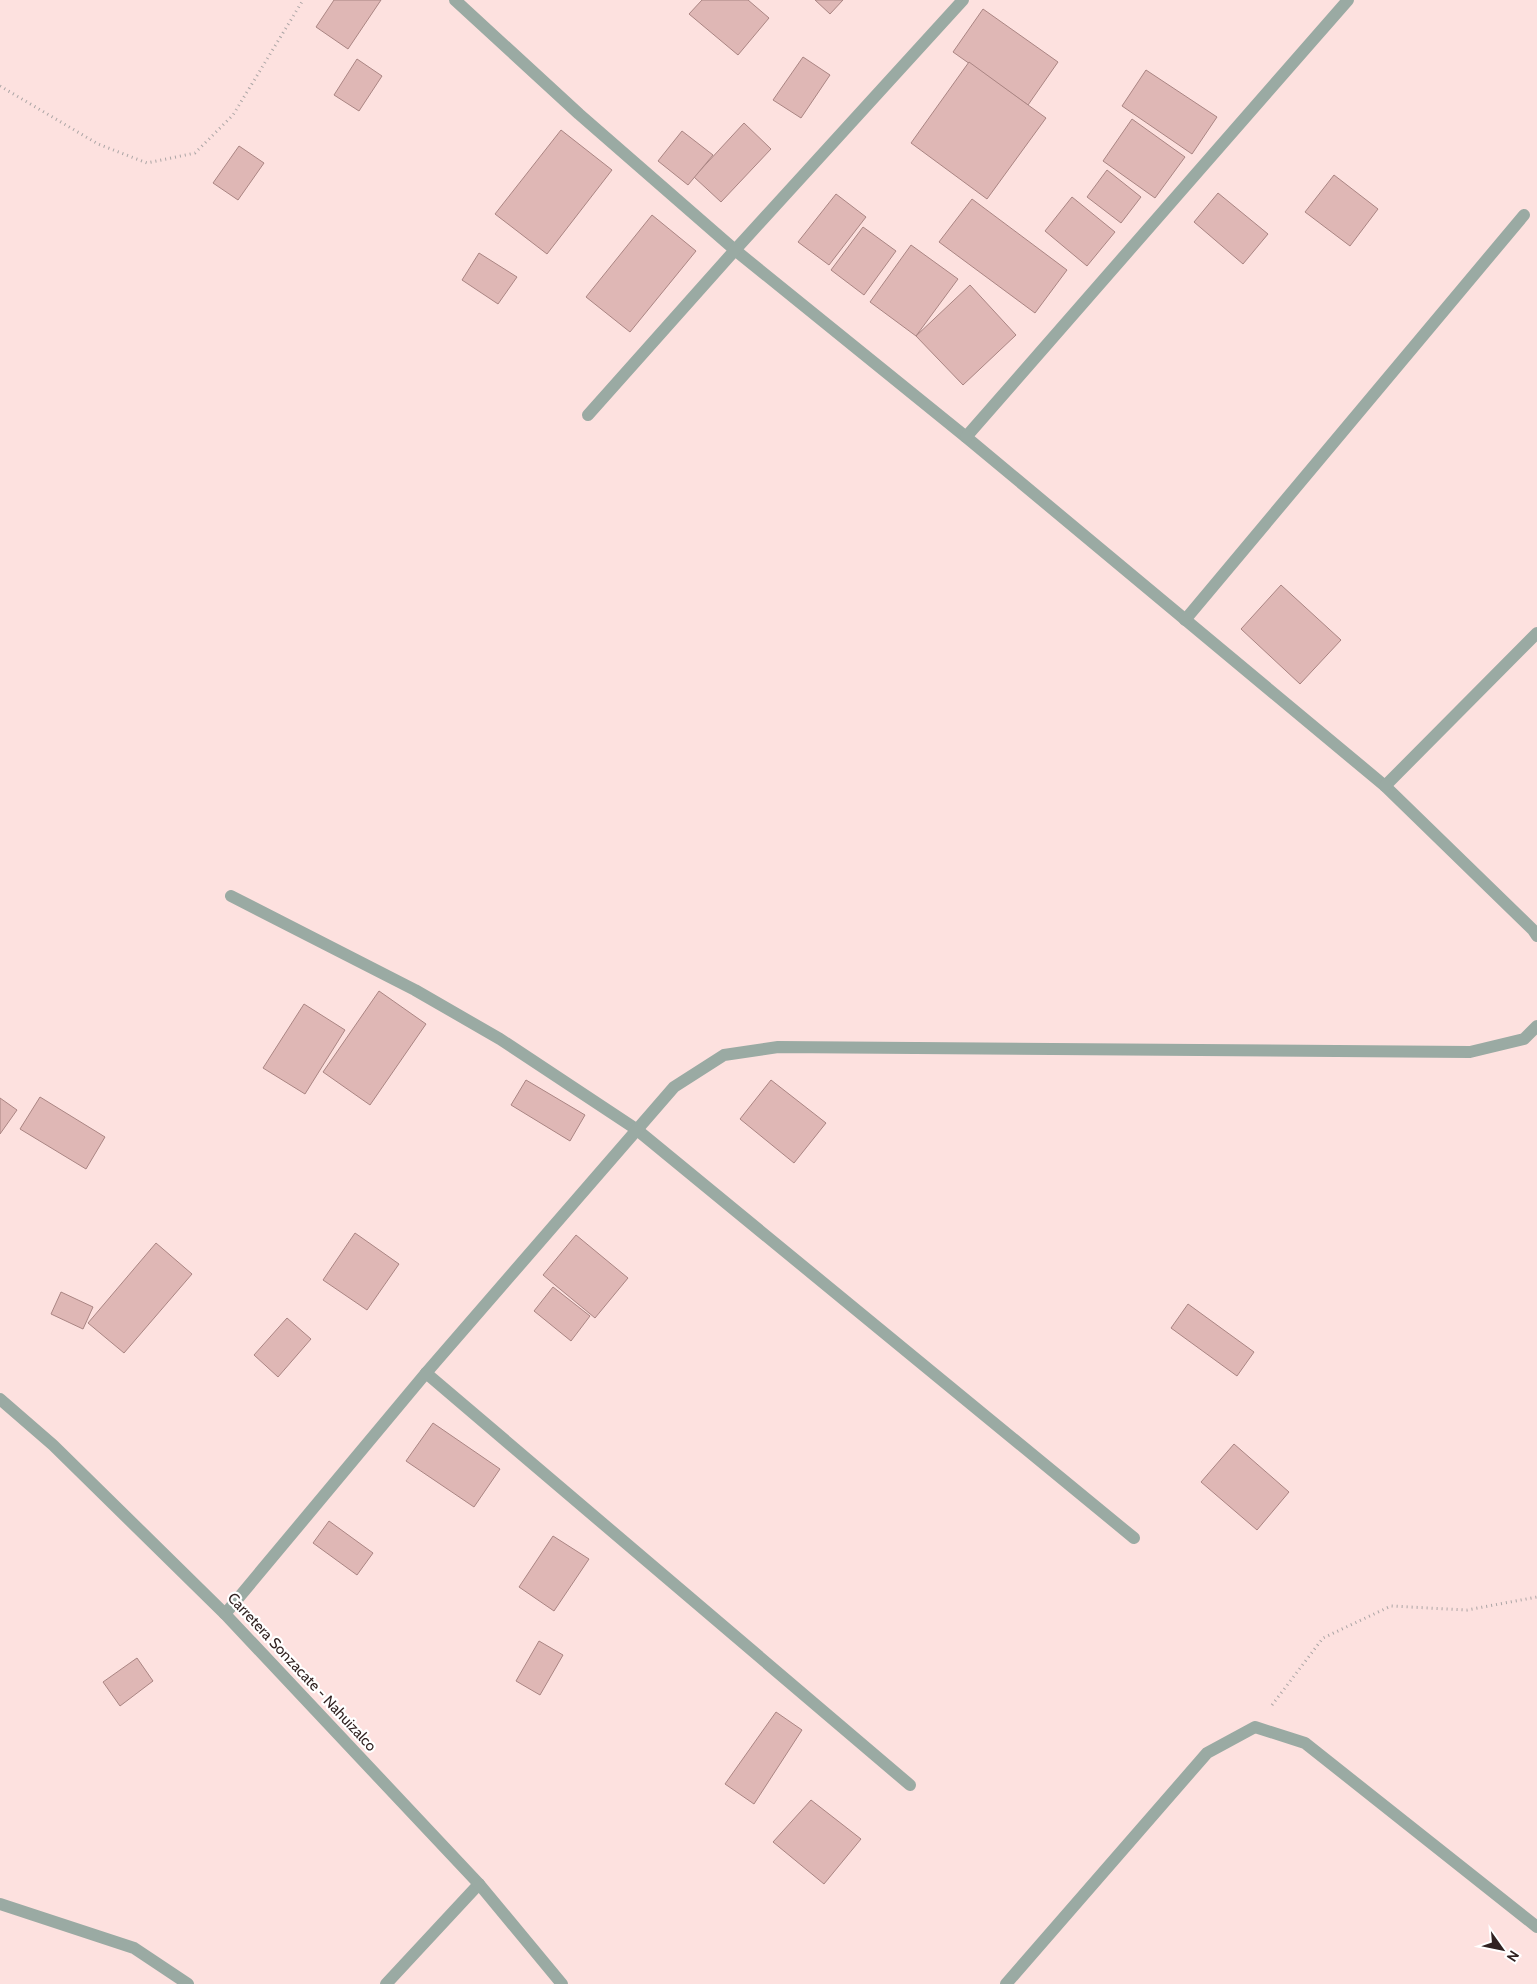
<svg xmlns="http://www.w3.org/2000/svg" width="1537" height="1984" font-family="Cabin,sans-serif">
  <rect width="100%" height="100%" fill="#fafafa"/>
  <rect fill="#fde1df" x="0" y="0" width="1537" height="1984"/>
  <g fill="#dfb7b5" stroke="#aa8583">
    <path d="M334 0H381L348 49 316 27Z"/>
    <path d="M702 0H748L769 18 738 55 689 14Z"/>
    <path d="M815 0H843L830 14Z"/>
    <path d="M983 9 1058 62 1028 105 953 52Z"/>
    <path d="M803 57 830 75 801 118 773 100Z"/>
    <path d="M357 59 382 76 359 111 334 95Z"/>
    <path d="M969 62 1046 118 987 199 911 143Z"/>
    <path d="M1146 70 1217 117 1192 154 1122 106Z"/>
    <path d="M1132 119 1185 157 1155 198 1103 161Z"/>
    <path d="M744 123 771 149 721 202 694 177Z"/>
    <path d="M561 130 612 170 547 254 495 214Z"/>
    <path d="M682 131 713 155 688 185 658 161Z"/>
    <path d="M239 146 264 163 238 200 213 183Z"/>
    <path d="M1107 170 1141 197 1121 223 1087 197Z"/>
    <path d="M1334 175 1378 209 1350 246 1305 212Z"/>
    <path d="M1218 193 1268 234 1243 264 1194 222Z"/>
    <path d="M836 194 866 217 829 265 798 242Z"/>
    <path d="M1072 197 1115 232 1087 266 1045 231Z"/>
    <path d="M972 199 1067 270 1035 313 939 242Z"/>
    <path d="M652 215 696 251 630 332 586 297Z"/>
    <path d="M863 227 896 251 864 295 831 270Z"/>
    <path d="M911 245 958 279 916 336 870 302Z"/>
    <path d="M479 253 517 277 498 304 462 280Z"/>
    <path d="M970 285 1016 335 963 385 916 336Z"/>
    <path d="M1281 585 1341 640 1300 684 1241 629Z"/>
    <path d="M379 991 426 1024 370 1105 323 1072Z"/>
    <path d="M304 1004 345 1030 305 1094 263 1068Z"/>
    <path d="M526 1080 585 1115 570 1141 511 1105Z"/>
    <path d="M771 1080 826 1123 794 1163 740 1119Z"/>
    <path d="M40 1097 105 1137 86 1169 20 1129Z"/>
    <path d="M0 1098 17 1110 0 1134Z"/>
    <path d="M355 1233 399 1264 367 1310 323 1280Z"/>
    <path d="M576 1235 628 1278 595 1318 543 1275Z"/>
    <path d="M156 1243 192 1274 124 1353 88 1323Z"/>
    <path d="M553 1287 590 1316 571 1341 534 1311Z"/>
    <path d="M61 1292 93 1307 83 1329 51 1314Z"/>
    <path d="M1188 1304 1254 1352 1237 1376 1171 1328Z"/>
    <path d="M287 1318 311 1339 278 1377 254 1355Z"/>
    <path d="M433 1423 500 1469 474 1507 406 1461Z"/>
    <path d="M1234 1444 1289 1492 1257 1530 1201 1482Z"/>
    <path d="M329 1521 373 1553 357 1575 313 1543Z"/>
    <path d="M553 1536 589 1559 554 1611 519 1587Z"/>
    <path d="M539 1641 563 1655 540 1695 516 1681Z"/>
    <path d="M137 1658 153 1681 120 1706 103 1682Z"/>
    <path d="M776 1712 802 1730 754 1804 725 1784Z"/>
    <path d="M811 1800 861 1839 824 1884 773 1842Z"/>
  </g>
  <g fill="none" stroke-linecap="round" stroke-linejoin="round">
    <g stroke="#aba5a5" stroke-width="3" stroke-dasharray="1 4" stroke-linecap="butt">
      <path d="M0 86 98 144 147 163 195 153 233 115 303 0"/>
      <path d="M1272 1705 1323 1638 1391 1606 1467 1610 1537 1597"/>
    </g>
    <g stroke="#9aaaa3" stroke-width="12">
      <path d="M455 0 579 114 735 250 966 437 1385 786 1533 930 1537 936"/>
      <path d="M588 415 735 250 963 0"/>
      <path d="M966 437 1348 0"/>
      <path d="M1185 620 1524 215"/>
      <path d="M1385 786 1537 633"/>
      <path d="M231 896 415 990 500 1039 636 1129 1134 1538"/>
      <path d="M426 1373 910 1785"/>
      <path d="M225 1614 426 1373 674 1087 724 1055 778 1047 1470 1052 1524 1039 1537 1026"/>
      <path d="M0 1904 134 1948 188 1984"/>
      <path d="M386 1984 479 1884"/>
      <path d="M1006 1984 1207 1753 1255 1727 1305 1743 1537 1927"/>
    </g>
    <path stroke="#9aaaa3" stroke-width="12" d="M0 1399 53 1445 225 1614 479 1884 562 1984"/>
  </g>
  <g text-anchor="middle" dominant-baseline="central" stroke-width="4.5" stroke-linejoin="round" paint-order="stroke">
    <g font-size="15" fill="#312221" stroke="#fff">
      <text transform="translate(302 1672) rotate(47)">Carretera Sonzacate - Nahuizalco</text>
    </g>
  </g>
  <g transform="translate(1502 1949) rotate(123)" stroke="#ffffff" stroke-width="4" paint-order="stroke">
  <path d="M0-4L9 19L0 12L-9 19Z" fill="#312221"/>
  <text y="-8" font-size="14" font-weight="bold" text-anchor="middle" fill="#312221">N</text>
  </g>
</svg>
